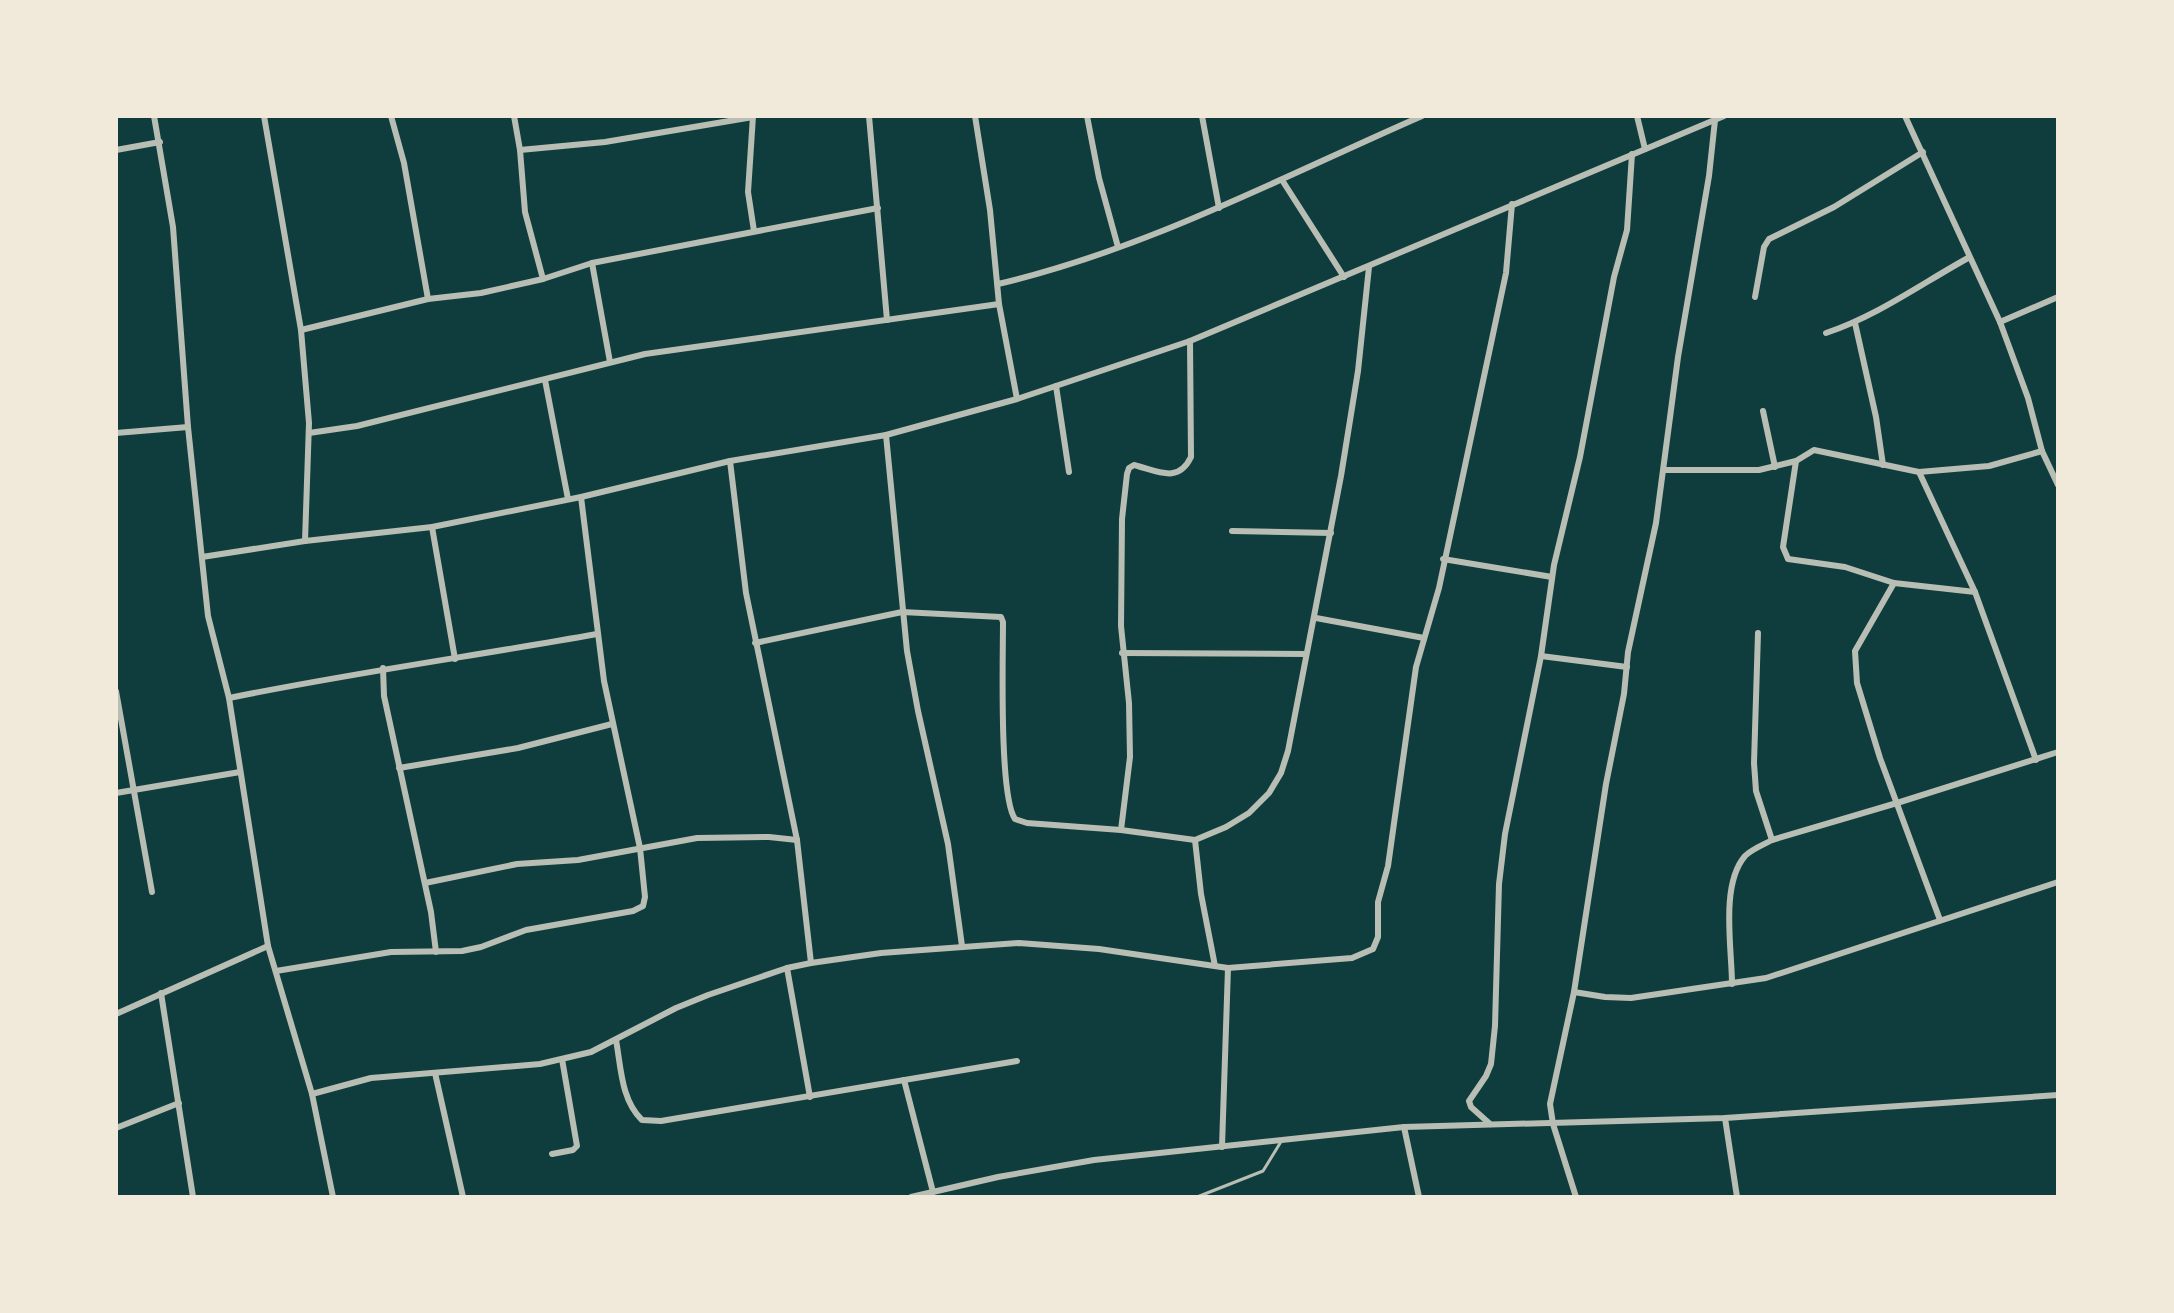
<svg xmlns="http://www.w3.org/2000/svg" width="2174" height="1313" font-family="'DejaVu Sans',sans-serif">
  <rect width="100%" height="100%" fill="#0f3d3e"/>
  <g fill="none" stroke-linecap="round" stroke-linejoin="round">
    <path stroke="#b8beb3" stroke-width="3" d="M1197 1197 1263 1171 1282 1140"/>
    <g stroke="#b8beb3" stroke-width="6">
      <path d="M154 116 173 227 188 427 208 616 229 698 268 946 312 1094 333 1197"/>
      <path d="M264 116 301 330 309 423 305 541"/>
      <path d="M391 116 404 163 428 299"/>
      <path d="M514 116 520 150 525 212 543 279"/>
      <path d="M753 116 748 192 754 231"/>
      <path d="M869 116 887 320"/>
      <path d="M975 116 990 210 999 304 1017 399"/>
      <path d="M1087 116 1099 178 1118 247"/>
      <path d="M1202 116 1219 208"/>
      <path d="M1637 116 1645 149"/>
      <path d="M1905 116 2000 322 2028 398 2042 451 2058 485"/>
      <path d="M116 150 160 142"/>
      <path d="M520 150 605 142 753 117"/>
      <path d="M1282 180 1344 277"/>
      <path d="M592 263 610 362"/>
      <path d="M998 284C1147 249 1282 177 1422 116"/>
      <path d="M1755 297 1764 247 1769 239 1834 207 1923 152"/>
      <path d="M2000 322 2058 297"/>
      <path d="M1855 323 1876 417 1883 465"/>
      <path d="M301 330 428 299 481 293 543 279 592 263 878 208"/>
      <path d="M1826 333C1877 316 1921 284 1968 258"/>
      <path d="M545 380 568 499"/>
      <path d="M1056 386 1069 472"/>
      <path d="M1763 411 1775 467"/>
      <path d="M116 433 188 427"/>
      <path d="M309 433 357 426 645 354 999 304"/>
      <path d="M886 435 907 651 918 711 948 844 962 946"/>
      <path d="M730 461 746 593 797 840 811 963"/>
      <path d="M1796 461 1783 547 1788 559 1845 567 1894 583 1975 592"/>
      <path d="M1664 470H1759L1796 461 1814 450 1919 472 1989 466 2042 451"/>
      <path d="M1919 472 1975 592 2036 760"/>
      <path d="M432 527 455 659"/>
      <path d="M1232 531 1331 533"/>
      <path d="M202 557 305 541 432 527 581 497 730 461 886 435 1017 399 1190 341 1724 116"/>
      <path d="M1443 559 1552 577"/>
      <path d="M1894 583 1855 651 1857 683 1880 758 1940 920"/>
      <path d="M1316 618 1424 638"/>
      <path d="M1758 633 1754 763 1756 791 1772 840"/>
      <path d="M755 643 902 612 1001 617 1003 622C1003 657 999 796 1015 819L1027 823 1121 830 1195 840 1226 827 1249 813 1269 793 1281 773 1288 751 1341 476 1358 371 1369 267"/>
      <path d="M1122 653 1306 654"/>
      <path d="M1541 656 1627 667"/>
      <path d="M383 668 384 696 431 912 436 952"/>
      <path d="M116 691 152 892"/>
      <path d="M229 698C351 673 474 656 597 634"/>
      <path d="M399 768 518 748 612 724"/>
      <path d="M116 793 240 772"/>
      <path d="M1121 830 1130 757 1129 703 1121 626 1122 519 1127 474 1129 468 1134 465C1158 471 1178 484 1191 457L1190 341"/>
      <path d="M1195 840 1201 894 1215 966"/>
      <path d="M425 883 517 864 578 860 697 838 769 837 797 840"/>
      <path d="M787 968 810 1097"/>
      <path d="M276 971 391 952 462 951 481 947 526 930 633 911 643 906 645 897 640 848 604 681 581 497"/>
      <path d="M1732 984C1732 949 1720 885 1745 856 1752 849 1763 845 1772 840L1897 803 2058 752"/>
      <path d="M1574 992 1605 997 1631 998 1766 978 2058 882"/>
      <path d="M161 993 193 1197"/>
      <path d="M116 1014 268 946"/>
      <path d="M616 1040C621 1067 621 1100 642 1120L661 1121 1017 1061"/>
      <path d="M435 1073 463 1197"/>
      <path d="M904 1080 933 1192"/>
      <path d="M312 1094 371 1078 540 1064 591 1052 676 1008 708 995 787 968 811 963 881 953 1019 943 1099 949 1228 968 1352 958 1373 949 1378 937V902L1388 866 1416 667 1439 588 1506 273 1512 204"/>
      <path d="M1725 1118 1737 1197"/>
      <path d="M1490 1124 1471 1107 1469 1101 1486 1076 1491 1064 1495 1026 1499 884 1505 834 1541 656 1554 565 1580 457 1614 277 1627 230 1632 154"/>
      <path d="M1404 1127 1419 1197"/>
      <path d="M116 1128 179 1103"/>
      <path d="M1222 1147 1228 968"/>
      <path d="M552 1154 573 1150 577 1146 562 1059"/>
      <path d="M911 1197 998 1177 1094 1160 1404 1127 1725 1118 2058 1095"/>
      <path d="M1576 1197 1553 1124 1550 1104 1574 992 1606 784 1624 694 1628 652 1656 523 1678 357 1709 176 1715 120"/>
    </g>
  </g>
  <rect width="2174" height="1313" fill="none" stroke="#f1e9da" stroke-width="236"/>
</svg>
